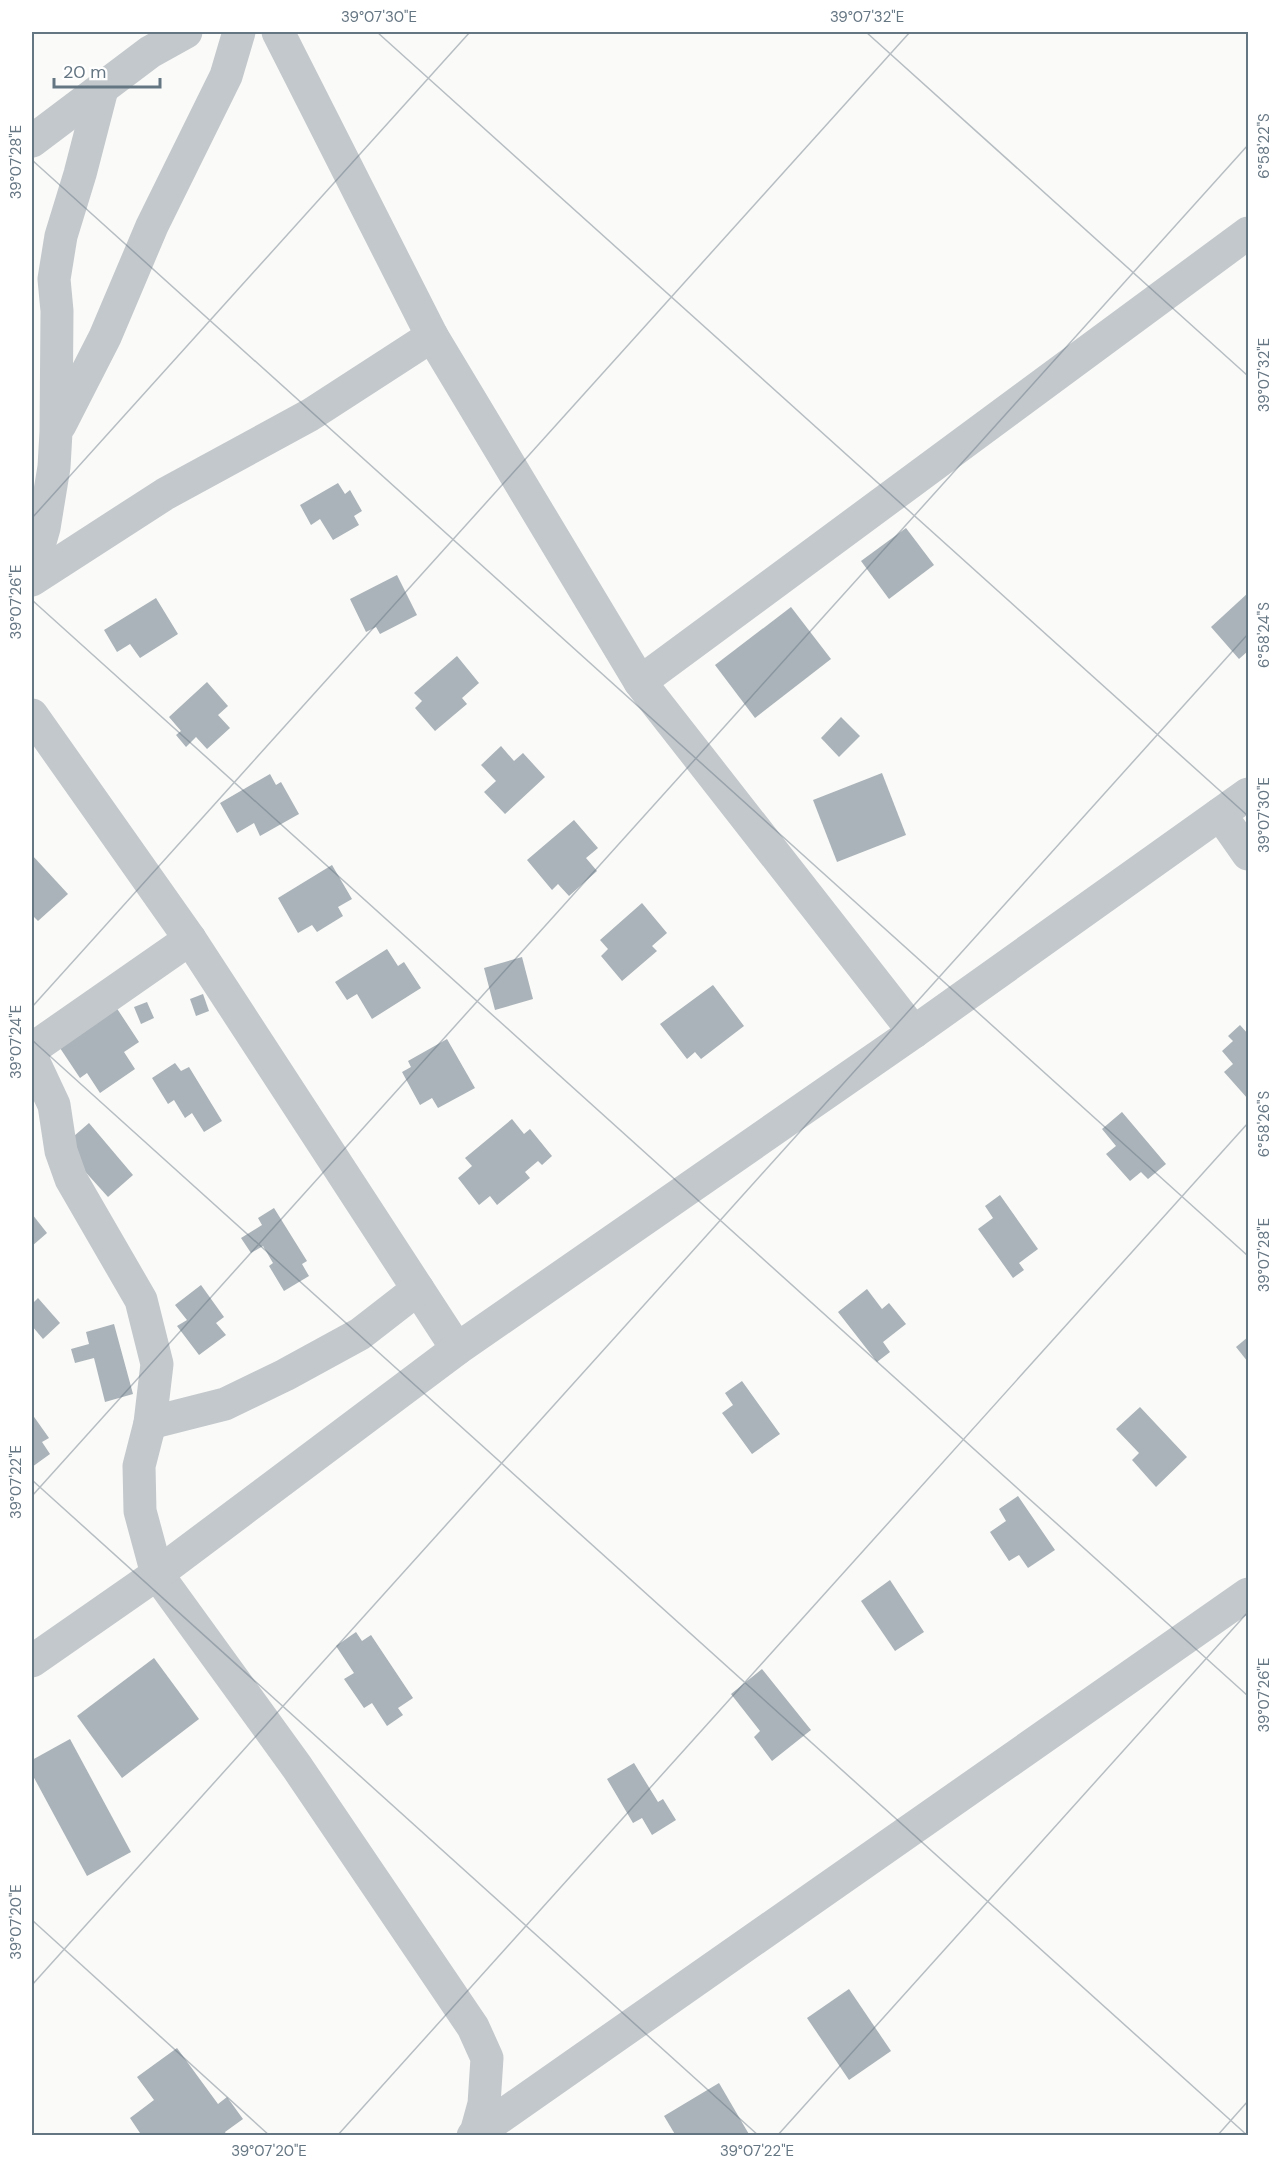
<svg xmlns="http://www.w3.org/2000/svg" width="1280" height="2167" font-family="'DM Sans',sans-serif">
  <rect width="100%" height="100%" fill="#fafaf8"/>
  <g fill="#aab3b9">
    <path d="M338 483 345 494 350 490 362 511 354 516 359 525 333 540 320 519 311 525 300 505Z"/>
    <path d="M906 528 934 565 889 599 861 561Z"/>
    <path d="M397 575 417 615 380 634 376 627 366 632 350 599Z"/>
    <path d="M1248 593V651L1239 659 1211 627Z"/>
    <path d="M156 598 178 634 140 658 130 644 117 652 104 630Z"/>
    <path d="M791 607 831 659 755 718 715 665Z"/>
    <path d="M457 656 479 683 462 698 467 704 435 731 415 708 422 701 414 693Z"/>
    <path d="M207 682 228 706 218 715 230 728 207 749 196 737 186 747 176 735 181 731 169 717Z"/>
    <path d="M841 717 860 736 839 757 821 738Z"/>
    <path d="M501 746 514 761 523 753 545 777 505 814 484 792 496 781 481 765Z"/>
    <path d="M882 773 906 835 837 862 813 800Z"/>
    <path d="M270 774 276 785 281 782 299 814 260 836 254 823 237 833 220 803Z"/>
    <path d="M574 820 598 848 586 858 597 871 569 896 558 884 552 890 527 860Z"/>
    <path d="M32 855 68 894 38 921 32 915Z"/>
    <path d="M332 865 352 899 338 907 343 916 317 932 312 925 298 933 278 898Z"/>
    <path d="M642 903 667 933 652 946 657 951 622 981 601 956 608 949 600 940Z"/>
    <path d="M387 949 398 966 404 962 421 988 372 1019 357 994 347 1000 335 982Z"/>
    <path d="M522 957 533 999 495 1010 484 968Z"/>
    <path d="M713 985 744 1026 701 1059 695 1052 687 1059 660 1024Z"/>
    <path d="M203 994 209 1011 196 1016 190 999Z"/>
    <path d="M147 1002 154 1018 141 1024 134 1007Z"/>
    <path d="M116 1007 139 1042 124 1052 135 1069 100 1093 87 1073 80 1078 58 1045Z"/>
    <path d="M1240 1025 1248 1034V1099L1224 1072 1233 1064 1222 1051 1233 1041 1228 1036Z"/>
    <path d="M447 1039 475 1088 438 1108 432 1098 420 1105 402 1072 411 1067 408 1061Z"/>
    <path d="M175 1063 181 1071 189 1067 222 1121 204 1132 192 1113 185 1118 174 1100 168 1104 152 1078Z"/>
    <path d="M1122 1112 1166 1164 1148 1179 1141 1172 1130 1181 1106 1154 1116 1146 1102 1129Z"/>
    <path d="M512 1119 524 1134 530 1129 552 1156 542 1165 538 1161 525 1172 530 1178 497 1205 490 1196 479 1205 458 1178 472 1166 465 1158Z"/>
    <path d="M89 1123 133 1175 108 1197 72 1157 66 1143Z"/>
    <path d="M1000 1195 1038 1249 1019 1263 1024 1270 1013 1278 978 1229 993 1218 985 1206Z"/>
    <path d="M274 1208 307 1261 302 1264 309 1276 284 1291 269 1266 273 1263 263 1246 251 1253 241 1238 262 1225 258 1218Z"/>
    <path d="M32 1214 47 1233 32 1246Z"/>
    <path d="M201 1285 224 1317 216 1323 226 1335 199 1355 177 1326 187 1320 175 1305Z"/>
    <path d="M867 1289 882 1309 889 1303 906 1324 883 1342 890 1352 877 1362 838 1312Z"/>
    <path d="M38 1298 60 1323 43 1339 32 1326V1304Z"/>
    <path d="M114 1324 133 1394 105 1402 94 1358 75 1363 71 1349 89 1344 86 1332Z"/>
    <path d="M1248 1337V1362L1236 1347Z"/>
    <path d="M742 1381 780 1434 752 1454 722 1413 733 1405 725 1393Z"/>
    <path d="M1140 1407 1187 1457 1156 1487 1132 1460 1139 1453 1116 1429Z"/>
    <path d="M32 1414 49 1438 42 1442 50 1454 32 1467Z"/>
    <path d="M1018 1496 1055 1550 1028 1568 1019 1555 1009 1561 990 1532 1006 1521 999 1509Z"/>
    <path d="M890 1580 924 1632 895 1651 861 1601Z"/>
    <path d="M356 1632 362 1641 371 1635 413 1698 398 1708 403 1715 387 1726 372 1703 364 1708 344 1679 354 1673 336 1646Z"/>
    <path d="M154 1658 199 1719 122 1778 77 1716Z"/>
    <path d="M762 1669 811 1730 772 1761 754 1737 760 1731 731 1694Z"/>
    <path d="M70 1739 131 1852 87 1876 32 1774V1760Z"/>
    <path d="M634 1763 658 1802 663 1799 676 1820 652 1835 642 1818 633 1823 607 1779Z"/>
    <path d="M849 1989 891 2051 849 2080 807 2018Z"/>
    <path d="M177 2048 218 2104 227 2097 243 2119 225 2132 227 2136H142L130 2118 154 2100 137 2077Z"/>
    <path d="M719 2083 750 2136H676L664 2116Z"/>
  </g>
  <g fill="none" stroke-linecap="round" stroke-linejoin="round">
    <g stroke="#c3c8cc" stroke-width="33">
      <path d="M278 32 432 336 640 682 914 1032"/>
      <path d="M32 141 150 52 186 32"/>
      <path d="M60 425 105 337 152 226 226 76 239 32"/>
      <path d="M32 570 44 528 54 467 56 432 57 311 54 279 61 236 80 174 102 89"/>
      <path d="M32 580 165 494 310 415 432 336"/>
      <path d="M640 682 1248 233"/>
      <path d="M32 715 190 939 457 1349"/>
      <path d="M1220 814 1248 854"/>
      <path d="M32 1049 190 939"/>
      <path d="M32 1058 54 1105 61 1151 71 1179 141 1300 157 1364 150 1423 139 1466 140 1511 157 1574 297 1767 473 2027 487 2058 484 2104 476 2133"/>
      <path d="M150 1423 225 1404 285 1375 360 1334 418 1289"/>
      <path d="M32 1661 157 1574 457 1349 914 1032 1248 794"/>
      <path d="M473 2136 1248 1594"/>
    </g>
  </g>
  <path fill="none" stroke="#657683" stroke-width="1.5" stroke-opacity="0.45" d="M377 32 1248 816M866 32 1248 376M32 160 1248 1256M32 518 470 32M32 600 1248 1696M32 1007 910 32M32 1040 1248 2136M32 1480 759 2136M32 1496 1248 145M32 1920 270 2136M32 1985 1248 634M337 2136 1248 1123M777 2136 1248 1612M1217 2136 1248 2101"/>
  <rect width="1280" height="2167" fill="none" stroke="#ffffff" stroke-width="66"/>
  <path d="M54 78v9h106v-9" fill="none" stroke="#657683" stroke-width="3"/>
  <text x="63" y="78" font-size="18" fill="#657683" stroke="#ffffff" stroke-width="4.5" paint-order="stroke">20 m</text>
  <rect x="33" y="33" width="1214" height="2101" fill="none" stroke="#657683" stroke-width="2"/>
  <g font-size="15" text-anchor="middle" fill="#657683">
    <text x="379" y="22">39°07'30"E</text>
    <text x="867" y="22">39°07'32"E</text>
    <text transform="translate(1264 146) rotate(-90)" y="5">6°58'22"S</text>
    <text transform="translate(16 162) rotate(-90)" y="5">39°07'28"E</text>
    <text transform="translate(1264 375) rotate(-90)" y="5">39°07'32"E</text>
    <text transform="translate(16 602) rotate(-90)" y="5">39°07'26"E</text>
    <text transform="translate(1264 635) rotate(-90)" y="5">6°58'24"S</text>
    <text transform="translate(1264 815) rotate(-90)" y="5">39°07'30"E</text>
    <text transform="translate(16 1042) rotate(-90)" y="5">39°07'24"E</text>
    <text transform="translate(1264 1124) rotate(-90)" y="5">6°58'26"S</text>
    <text transform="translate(1264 1255) rotate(-90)" y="5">39°07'28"E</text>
    <text transform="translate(16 1482) rotate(-90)" y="5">39°07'22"E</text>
    <text transform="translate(1264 1695) rotate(-90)" y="5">39°07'26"E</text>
    <text transform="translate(16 1922) rotate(-90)" y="5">39°07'20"E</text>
    <text x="269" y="2156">39°07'20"E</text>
    <text x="757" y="2156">39°07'22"E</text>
  </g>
</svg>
